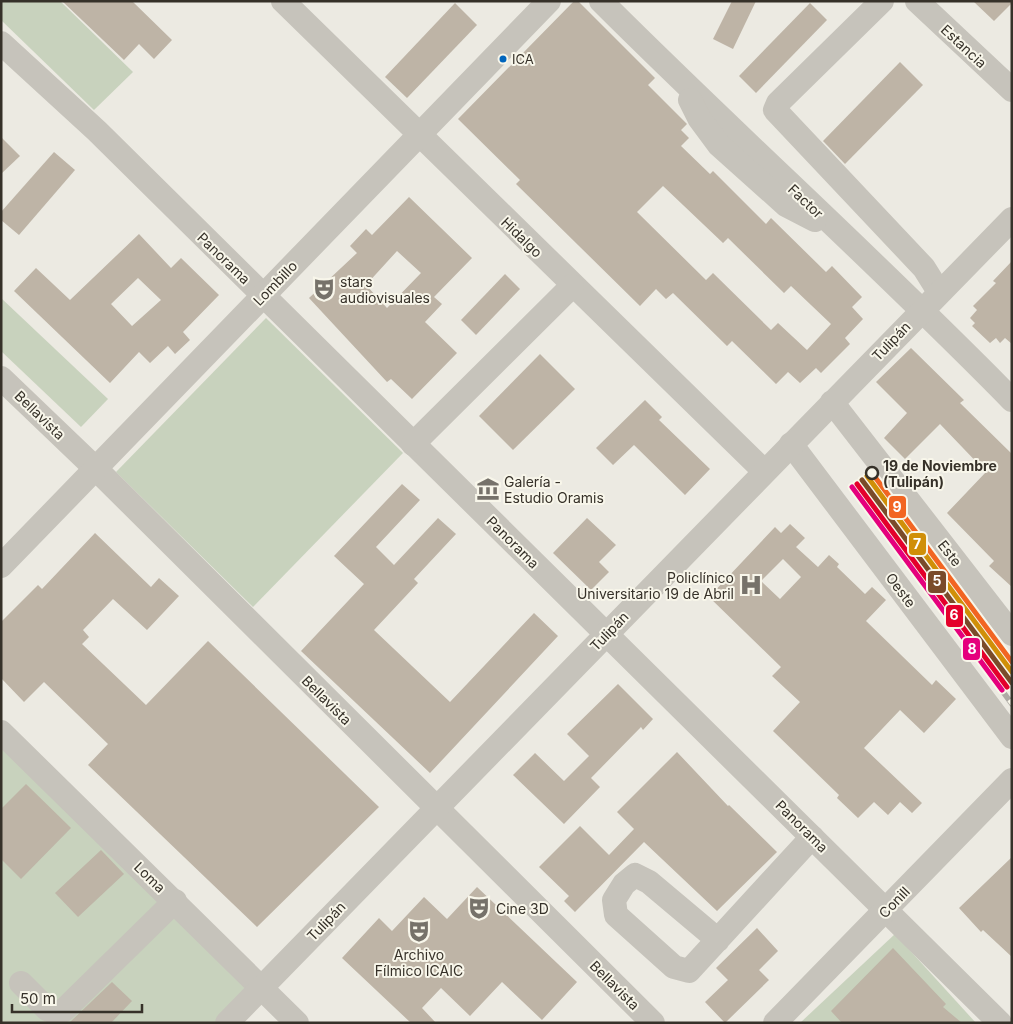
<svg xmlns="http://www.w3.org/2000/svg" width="1013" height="1024" font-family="Inter,sans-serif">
<rect width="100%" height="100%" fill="#eceae2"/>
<g fill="#c8d2bd">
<polygon points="1,1 60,1 133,72 94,110 1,20"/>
<polygon points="1,298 108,399 81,427 1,351"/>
<polygon points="266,318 403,453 253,607 116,472"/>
<polygon points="1,732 262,987 227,1023 1,1023"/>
<polygon points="895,934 976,1023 800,1023"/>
</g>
<g fill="#beb4a6" fill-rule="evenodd">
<polygon points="62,1 132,1 172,40 154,59 139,44 124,60"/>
<path d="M574,1H578L655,78L648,85L687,124L681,130L689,138L681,146L710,174L713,171L766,224L771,218L826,272L832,266L862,297L852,307L863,319L845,338L850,344L821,373L816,368L800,383L788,372L776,384L732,341L727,346L673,293L666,299L656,289L640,306L516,184L520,180L458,119ZM663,186L723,243L728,238L784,293L791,286L831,324L807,350L778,323L771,330L713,273L706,280L637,212Z"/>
<polygon points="732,1 756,1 733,49 713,39"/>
<polygon points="973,1 1012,1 1012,3 994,21"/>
<polygon points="455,3 477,25 407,98 385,77"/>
<polygon points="810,3 827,20 756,93 739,76"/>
<polygon points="900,62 923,85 845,164 823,141"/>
<polygon points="1,137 20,156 1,174"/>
<polygon points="54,152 75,170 19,235 1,220 1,212"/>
<path d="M409,197L472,258L434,297L442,304L425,322L457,353L412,399L391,379L387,382L309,298L357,253L350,246L366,229L372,235ZM397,251L421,273L387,308L366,285Z"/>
<path d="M139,234L171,268L181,258L219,295L183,332L190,340L175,354L168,346L150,363L139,352L110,383L14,291L36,268L70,300ZM138,278L161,300L132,326L111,304Z"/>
<polygon points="1012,261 1012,344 1005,338 1000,343 996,338 990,343 972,326 975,323 970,318 977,310 973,306 996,283 993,281"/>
<polygon points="505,274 520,289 476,335 461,320"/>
<polygon points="911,348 964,400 960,403 1012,454 1012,587 989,566 994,561 947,513 986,472 940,424 905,459 884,438 907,413 876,382"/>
<polygon points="540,354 575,389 513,450 479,416"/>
<polygon points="645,400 662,417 659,420 710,469 685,495 634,445 613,465 596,448"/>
<polygon points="402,484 420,500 376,547 394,565 438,518 456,534 414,579 418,583 374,630 450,702 534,613 558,636 430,773 301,651 364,584 334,556"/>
<polygon points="587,518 616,545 599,562 609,572 591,590 553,553"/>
<path d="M790,524L805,538L796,547L818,567L829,555L839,564L837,567L865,594L872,587L886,600L866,621L932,685L936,680L956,699L924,733L900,710L864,748L922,803L912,813L900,802L888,815L874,802L858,818L837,798L839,795L773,731L800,702L772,676L781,667L709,597L775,527L781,533ZM783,559L801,577L780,599L761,581Z"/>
<polygon points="95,533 151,587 159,578 179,596 147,630 113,599 83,630 89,637 82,644 146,705 208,641 379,807 257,927 88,765 108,744 44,682 24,702 1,678 1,622 38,585 42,589"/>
<polygon points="618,684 653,719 643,730 641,727 591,778 600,787 564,824 513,775 535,753 564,781 589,756 567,734"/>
<polygon points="677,752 728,806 729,805 777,852 717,911 644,842 575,912 564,901 569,896 539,867 580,826 609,855 634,829 617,812"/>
<polygon points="26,784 71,828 21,879 1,859 1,809"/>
<polygon points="101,850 124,874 78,917 55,893"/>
<polygon points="1012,857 1012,957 983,930 981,932 959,908"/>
<polygon points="477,887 577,982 542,1020 502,982 470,1016 441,988 422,1008 436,1023 411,1023 342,958 379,918 392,931 424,897 447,919"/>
<polygon points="757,928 778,951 759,970 769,980 725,1023 705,1002 728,980 716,968"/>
<polygon points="893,948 946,1004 943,1007 962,1023 842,1023 831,1011"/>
<polygon points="112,982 132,1001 111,1023 69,1023"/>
</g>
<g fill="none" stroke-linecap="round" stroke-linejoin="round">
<g stroke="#c6c3bb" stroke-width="24">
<polyline points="283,1 764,471"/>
<path d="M601,1C736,136 879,264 1012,400"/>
<polyline points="882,1 778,103 775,110 924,268 939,292"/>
<polyline points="917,1 1012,90"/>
<polyline points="1,43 97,131 1000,1023"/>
<polyline points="690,100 699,118 719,145 786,205 815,220"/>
<polyline points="1,378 95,468 653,1023"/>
<polyline points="832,402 1012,634"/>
<polyline points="413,444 572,286"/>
<polyline points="791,444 1012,737"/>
<polyline points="1,566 549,1"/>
<polyline points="1,732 297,1023"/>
<polyline points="718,940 649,882 635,875 624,884 614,900 616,915 674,967 689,971 812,837"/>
<polyline points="21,983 47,1009 56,1013 64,1010 175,901"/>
<polyline points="227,1023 1012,219"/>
<polyline points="775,1023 1012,780"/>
</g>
<defs>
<polyline id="rail" points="853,487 1012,704"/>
</defs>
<use href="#rail" stroke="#aeaba5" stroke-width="5.5"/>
<use href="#rail" stroke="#f8f6ea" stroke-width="4" stroke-dasharray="11" stroke-linecap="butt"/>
<defs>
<polyline id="rail-1" points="862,480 1012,683"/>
<polyline id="rail-2" points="857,484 1007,687"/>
<polyline id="rail-3" points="867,476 1012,672"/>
<polyline id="rail-4" points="852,487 1002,690"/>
<polyline id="rail-5" points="872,473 1012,662"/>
</defs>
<use href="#rail-1" stroke="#f8f6ea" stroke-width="9"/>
<use href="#rail-2" stroke="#f8f6ea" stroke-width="9"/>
<use href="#rail-3" stroke="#f8f6ea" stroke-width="9"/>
<use href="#rail-4" stroke="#f8f6ea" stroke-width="9"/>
<use href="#rail-5" stroke="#f8f6ea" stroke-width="9"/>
<use href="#rail-1" stroke="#7a4b2a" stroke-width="5"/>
<use href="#rail-2" stroke="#e4002b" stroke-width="5"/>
<use href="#rail-3" stroke="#d08f08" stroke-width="5"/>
<use href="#rail-4" stroke="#e5007d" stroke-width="5"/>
<use href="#rail-5" stroke="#f26522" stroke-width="5"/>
</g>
<defs>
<symbol id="theatre-bare" viewBox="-9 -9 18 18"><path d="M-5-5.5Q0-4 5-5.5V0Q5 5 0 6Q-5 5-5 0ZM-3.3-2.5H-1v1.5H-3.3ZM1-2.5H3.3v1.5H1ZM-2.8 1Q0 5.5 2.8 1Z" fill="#76726a" stroke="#f8f6ea" stroke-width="2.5" paint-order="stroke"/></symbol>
<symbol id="museum-bare" viewBox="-9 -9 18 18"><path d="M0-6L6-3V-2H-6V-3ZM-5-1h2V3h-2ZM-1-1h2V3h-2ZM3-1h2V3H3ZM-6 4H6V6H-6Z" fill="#76726a" stroke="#f8f6ea" stroke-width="2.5" paint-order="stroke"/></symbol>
<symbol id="hospital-bare" viewBox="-9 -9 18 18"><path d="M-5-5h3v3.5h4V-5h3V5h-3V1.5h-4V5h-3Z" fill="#76726a" stroke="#f8f6ea" stroke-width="2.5" paint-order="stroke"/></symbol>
</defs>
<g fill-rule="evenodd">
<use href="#theatre-bare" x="308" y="273" width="32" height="32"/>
<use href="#museum-bare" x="472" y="473" width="32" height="32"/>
<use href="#hospital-bare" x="735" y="569" width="32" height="32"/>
<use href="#theatre-bare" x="463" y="892" width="32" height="32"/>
<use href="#theatre-bare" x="403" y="915" width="32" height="32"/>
</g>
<circle fill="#0065bd" stroke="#f8f6ea" stroke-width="2" cx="503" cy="59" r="4.5"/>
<circle fill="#f8f6ea" stroke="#363129" stroke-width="2.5" cx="872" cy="473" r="6"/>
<g text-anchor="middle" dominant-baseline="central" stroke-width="4" stroke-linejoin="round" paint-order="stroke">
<g font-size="13" fill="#363129" stroke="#f8f6ea" text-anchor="start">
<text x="512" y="59">ICA</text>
</g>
<g font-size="14" fill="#363129" stroke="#f8f6ea">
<text transform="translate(964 46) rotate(43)">Estancia</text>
<text transform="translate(806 201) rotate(44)">Factor</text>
<text transform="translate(522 237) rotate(44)">Hidalgo</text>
<text transform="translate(224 258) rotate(44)">Panorama</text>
<text transform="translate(275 283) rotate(-46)">Lombillo</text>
<text transform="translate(891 341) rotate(-46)">Tulipán</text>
<text transform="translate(40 415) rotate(44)">Bellavista</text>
<text transform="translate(513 542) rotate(45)">Panorama</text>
<text transform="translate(950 553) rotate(52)">Este</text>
<text transform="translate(901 590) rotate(53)">Oeste</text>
<text transform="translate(609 631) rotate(-46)">Tulipán</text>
<text transform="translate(327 700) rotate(45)">Bellavista</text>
<text transform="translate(802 826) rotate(45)">Panorama</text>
<text transform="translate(150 877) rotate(44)">Loma</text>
<text transform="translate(894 902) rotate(-46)">Conill</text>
<text transform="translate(326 921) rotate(-46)">Tulipán</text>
<text transform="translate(615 985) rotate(45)">Bellavista</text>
</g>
<g font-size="14" fill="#363129" stroke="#f8f6ea" text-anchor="start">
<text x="340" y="281">stars<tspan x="340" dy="16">audiovisuales</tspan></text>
<text x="504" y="481">Galería -<tspan x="504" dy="16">Estudio Oramis</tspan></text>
<text x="734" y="577" text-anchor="end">Policlínico<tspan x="734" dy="16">Universitario 19 de Abril</tspan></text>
<text x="496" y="908">Cine 3D</text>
<text x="419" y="954" text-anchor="middle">Archivo<tspan x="419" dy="16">Fílmico ICAIC</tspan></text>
</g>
<g font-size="14" font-weight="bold" fill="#363129" stroke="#f8f6ea" text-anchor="start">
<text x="883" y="465">19 de Noviembre<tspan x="883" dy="16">(Tulipán)</tspan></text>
</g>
</g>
<g stroke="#f8f6ea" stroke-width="2">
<rect x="888" y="495" width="19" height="24" rx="5" fill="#f26522"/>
<rect x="908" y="532" width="19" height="24" rx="5" fill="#d08f08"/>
<rect x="927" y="570" width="20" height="24" rx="5" fill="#7a4b2a"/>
<rect x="945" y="604" width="19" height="24" rx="5" fill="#e4002b"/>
<rect x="962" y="637" width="19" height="24" rx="5" fill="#e5007d"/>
</g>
<g font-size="14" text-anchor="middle" font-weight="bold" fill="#fff">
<text x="897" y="512">9</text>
<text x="917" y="549">7</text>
<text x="937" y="586">5</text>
<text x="954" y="620">6</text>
<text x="972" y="654">8</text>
</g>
<rect width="1013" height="1024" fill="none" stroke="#363129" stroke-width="5"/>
<path d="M12 1004v8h130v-8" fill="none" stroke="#363129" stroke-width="2.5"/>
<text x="20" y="1004" font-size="15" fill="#363129" stroke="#f8f6ea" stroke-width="4" paint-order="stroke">50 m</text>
</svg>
